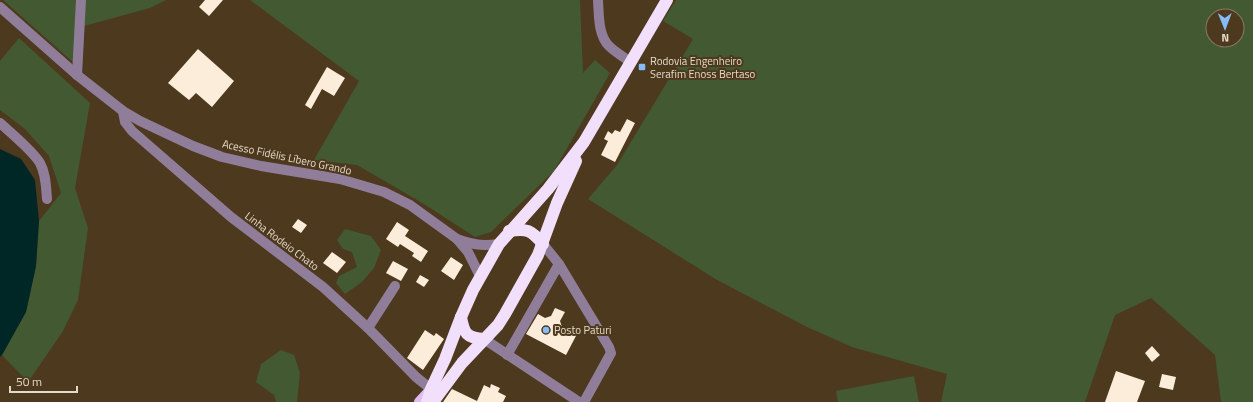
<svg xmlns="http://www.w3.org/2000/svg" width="1253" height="402" font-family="'Titillium Web',sans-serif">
<rect width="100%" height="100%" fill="#4d391d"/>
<g fill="#425932" fill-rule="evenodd">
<polygon points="3,0 166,0 150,8 84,26 82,70"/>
<polygon points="250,0 580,0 583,73 595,60 610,73 554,171 491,232 475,237 424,204 357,165 314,160 359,81"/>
<path d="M676,0H1253V402H1221L1215,355L1151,298L1115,315L1085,402H941L947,374L852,347L807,327L717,280L588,199L617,165L693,39L663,21ZM1213,16H1237V40H1213Z"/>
<polygon points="19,38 90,103 75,188 88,228 78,300 63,331 28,382 2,355 26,312 36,266 39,221 61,193 49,156 25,129 0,110 0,61"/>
<polygon points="345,229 371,236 381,250 374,268 362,282 345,294 336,283 339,276 357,267 352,252 343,249 337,240"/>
<polygon points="281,350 294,355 300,373 297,402 276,402 274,395 256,382 261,364"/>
<polygon points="914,376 919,402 838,402 836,391"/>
</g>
<polygon fill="#002626" points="0,149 21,159 35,180 39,221 36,266 26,312 2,355 0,357"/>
<g fill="#fcedda">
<polygon points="205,0 223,0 209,16 199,7"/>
<polygon points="198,49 234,81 212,107 196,93 189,100 168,83"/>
<polygon points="327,67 345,78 334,96 322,89 311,109 305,105"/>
<polygon points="627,119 635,123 615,162 601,155 608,141 604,139 608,131 612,134 615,130 620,132"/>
<polygon points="298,219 307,225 301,233 292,227"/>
<polygon points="397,222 409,230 405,236 428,251 421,262 412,256 414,253 400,244 398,247 386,239"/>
<polygon points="332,252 346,262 337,273 323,263"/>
<polygon points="451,257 463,265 454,280 441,271"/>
<polygon points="393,261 408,269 401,281 386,273"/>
<polygon points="420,275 429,280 424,287 416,282"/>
<polygon points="555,308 565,312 560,321 562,327 577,334 566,355 526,334 538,314 545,318 551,316"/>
<polygon points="425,330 434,336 436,333 444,339 423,370 407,358"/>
<polygon points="1152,346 1160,355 1152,362 1145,353"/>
<polygon points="1116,371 1145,381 1137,402 1105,402"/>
<polygon points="1162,374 1176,377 1173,390 1159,387"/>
<polygon points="491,384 500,388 498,392 506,396 503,402 443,402 452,389 477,401 484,385 490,388"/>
</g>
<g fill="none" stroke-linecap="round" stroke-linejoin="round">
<g stroke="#8f7d99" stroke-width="10">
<path d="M598,0C599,15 598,35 609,46C615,52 624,57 630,62"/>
<polyline points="0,7 77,75 123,111 140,121 193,146 222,157 261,166 340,179 384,192 410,205 457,239 468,252 480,276"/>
<polyline points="77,75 81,0"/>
<polyline points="123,111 125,122 132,131 231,217 323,287 368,328 416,377 431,389"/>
<path d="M0,123C11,133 33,151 40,163C46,174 46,187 47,199"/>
<path d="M457,239C474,245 481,246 499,244"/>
<polyline points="543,244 559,264 609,347 611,353 584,402"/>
<polyline points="368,328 395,286"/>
<polyline points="484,339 579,402"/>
<polyline points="507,355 559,264"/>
</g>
<polyline stroke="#e0baf5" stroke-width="10" points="419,402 431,389"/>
<g stroke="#f1dffb" stroke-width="12">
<path d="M509,231C527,228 531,230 543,244"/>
<path d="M461,317C464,333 466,338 484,339"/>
<polyline points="427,402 431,389 445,359 461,317 473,290 499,244 548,189 584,142 667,0"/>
<polyline points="433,402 462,363 498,325 505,314 538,255 557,203 576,161"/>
</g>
</g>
<g fill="#86bbfb" stroke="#4d391d" stroke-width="1.5">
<rect x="638" y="63" width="8" height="8" rx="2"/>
<circle cx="546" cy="330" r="4"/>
</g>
<g text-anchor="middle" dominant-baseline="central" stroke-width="4" stroke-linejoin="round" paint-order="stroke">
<g font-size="11" fill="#e5d9c9" stroke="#4d391d" text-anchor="start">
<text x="650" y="61">Rodovia Engenheiro<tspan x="650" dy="13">Serafim Enoss Bertaso</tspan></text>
<text x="554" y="330">Posto Paturi</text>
</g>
<g font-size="11" fill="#e5d9c9" stroke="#4d391d">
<text transform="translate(287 157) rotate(12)">Acesso Fidélis Líbero Grando</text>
<text transform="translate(282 241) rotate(37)">Linha Rodeio Chato</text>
</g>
</g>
<g transform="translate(1225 28) rotate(179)"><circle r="19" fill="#4d391d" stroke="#8a7962"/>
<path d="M0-3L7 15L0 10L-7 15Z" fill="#86bbfb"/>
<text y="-6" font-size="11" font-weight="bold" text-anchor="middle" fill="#e5d9c9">N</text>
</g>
<path d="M10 386v6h67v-6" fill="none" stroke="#e5d9c9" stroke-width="2"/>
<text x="16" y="386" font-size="12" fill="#e5d9c9" stroke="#4d391d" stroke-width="3" paint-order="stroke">50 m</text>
</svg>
